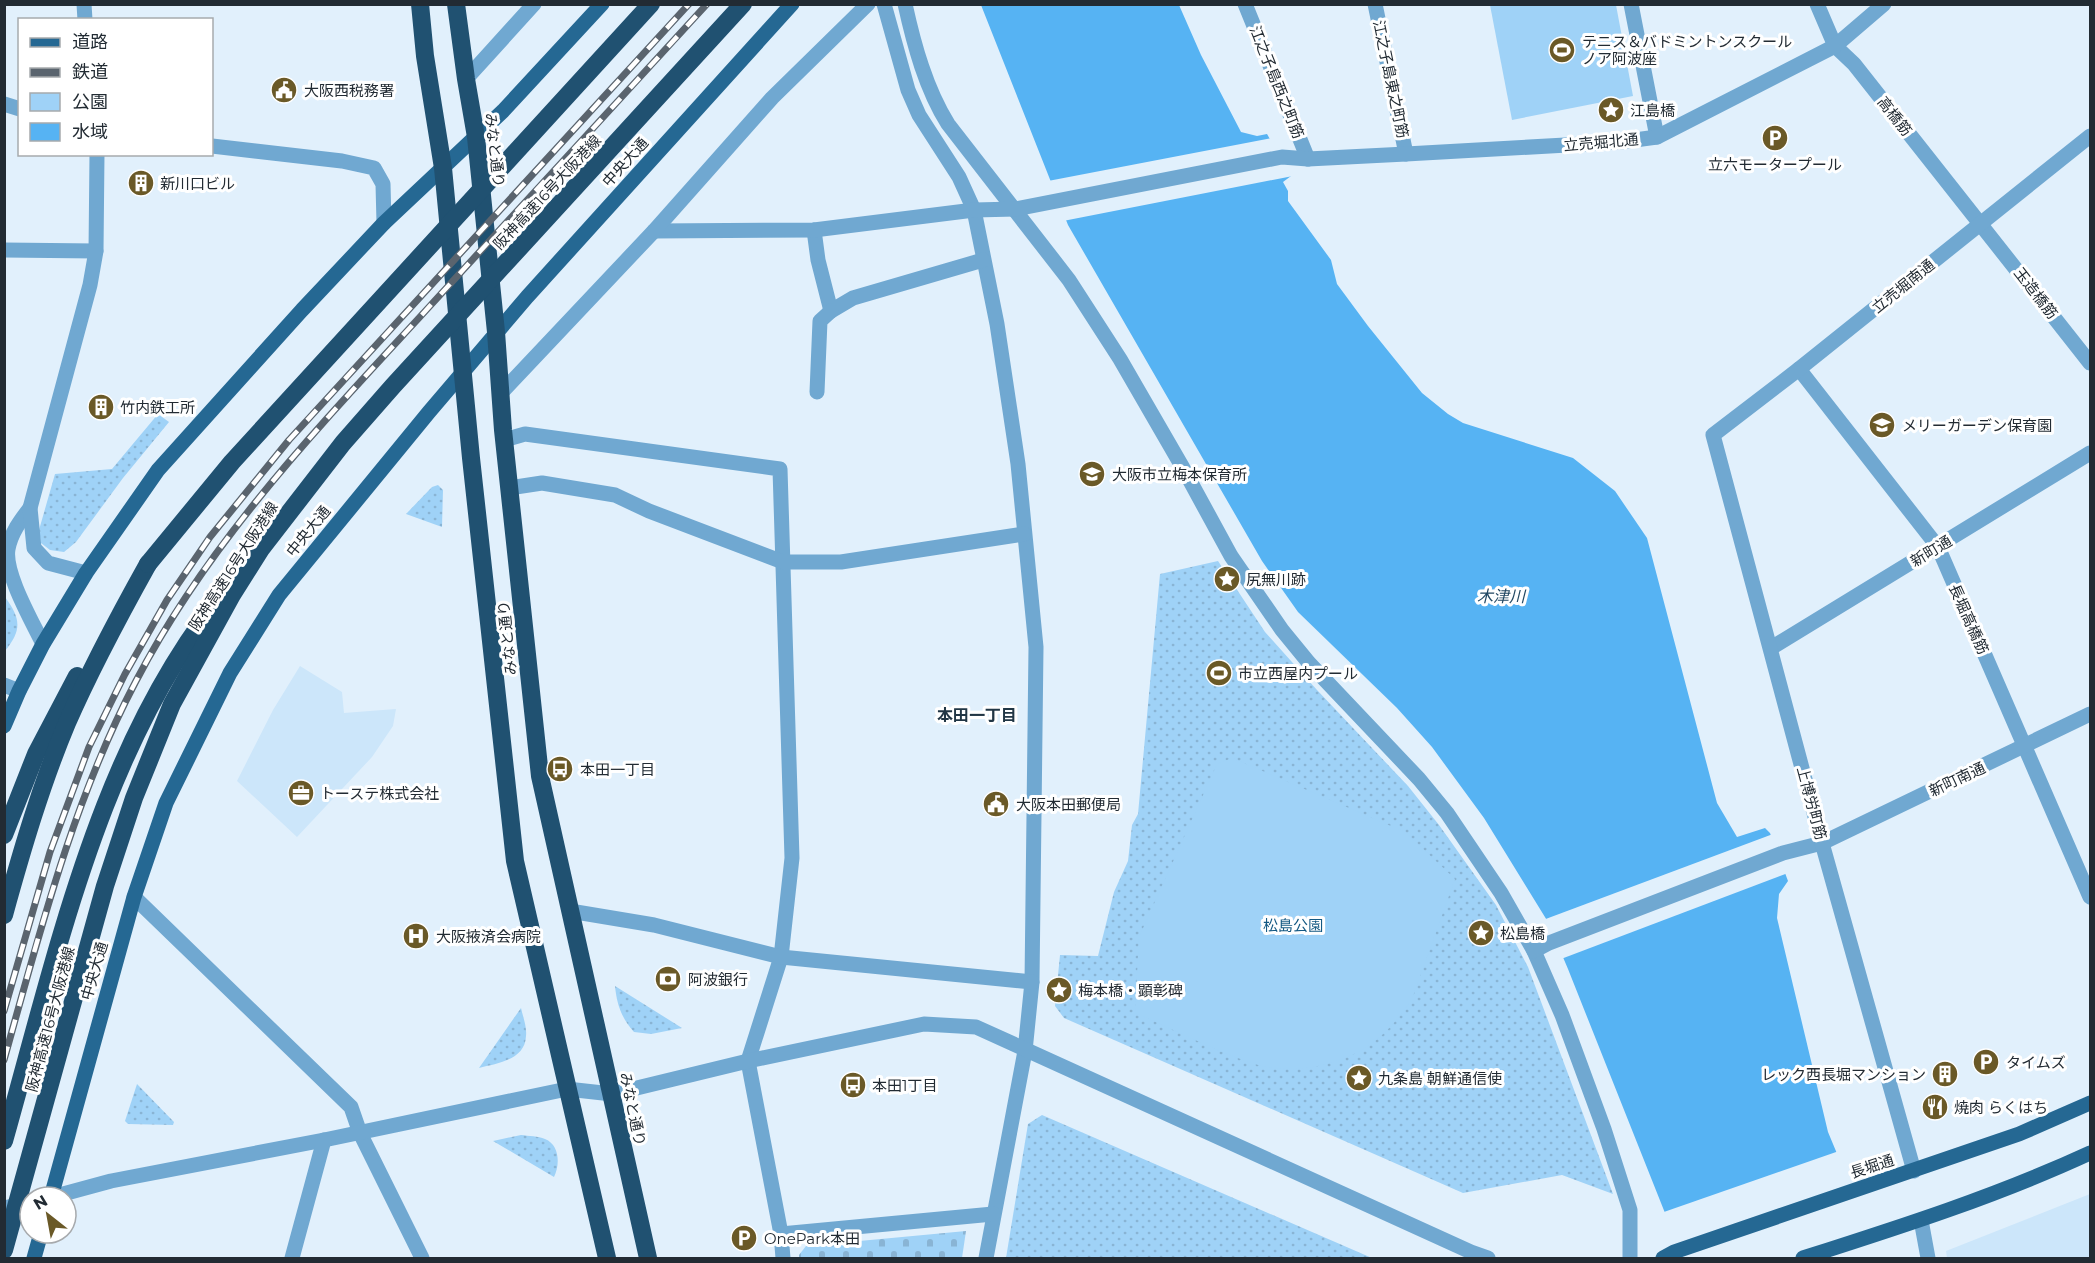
<svg xmlns="http://www.w3.org/2000/svg" width="2095" height="1263" font-family="Montserrat,'Noto Sans JP',sans-serif">
<defs>
<pattern id="green-dots" width="8" height="8" patternUnits="userSpaceOnUse" patternTransform="scale(1.5)"><rect width="8" height="8" fill="#9fd2f7"/><path d="M2 2h.1M6 6h.1" fill="none" stroke="#89b4d4" stroke-width="1.8" stroke-linecap="round"/></pattern>
<pattern id="cemetery-stones" width="16" height="16" patternUnits="userSpaceOnUse" patternTransform="scale(1.5)"><rect width="16" height="16" fill="#9fd2f7"/><path d="M2 7V4a2 2 0 0 1 4 0v3zM10 15v-3a2 2 0 0 1 4 0v3z" fill="#89b4d4"/></pattern>
</defs>
<rect width="100%" height="100%" fill="#e1f0fc"/>
<g fill="#cce6fa">
<polygon points="300,666 342,692 344,713 396,709 393,726 372,757 297,837 237,781 273,710"/>
<polygon points="2090,1194 2090,1258 1947,1258 1946,1251"/>
</g>
<g fill="url(#green-dots)">
<polygon points="158,414 169,422 123,478 76,542 64,552 50,550 41,543 39,530 55,474 112,469"/>
<polygon points="438,485 443,490 442,527 406,514 432,487"/>
<polygon points="1218,561 1265,632 1317,690 1408,786 1439,825 1496,905 1528,967 1613,1194 1562,1175 1463,1193 1064,1018 1055,1006 1060,955 1098,956 1114,892 1128,861 1132,825 1138,814 1160,574"/>
<path d="M5,597C21,619 22,630 5,651Z"/>
<path d="M615,986L682,1028L651,1034L634,1032C621,1017 617,1005 615,986Z"/>
<path d="M521,1008C523,1017 527,1027 526,1036C525,1060 498,1063 479,1068Z"/>
<polygon points="137,1084 174,1122 173,1125 128,1124 125,1121"/>
<polygon points="1042,1115 1372,1258 1006,1258 1028,1124"/>
<path d="M521,1135C529,1136 538,1136 545,1139C560,1145 560,1165 554,1177L493,1141Z"/>
</g>
<polygon fill="url(#cemetery-stones)" points="966,1231 962,1258 799,1258 799,1255 806,1246"/>
<g fill="#9fd2f7">
<polygon points="1490,5 1616,5 1633,96 1512,120"/>
<path d="M1232,758L1405,832L1455,879L1412,999C1386,1038 1360,1058 1313,1067C1295,1070 1276,1070 1258,1065C1216,1052 1176,1030 1135,1013L1139,937L1217,764Z"/>
</g>
<polygon fill="#56b3f3" points="981,5 1179,5 1201,55 1241,132 1257,136 1267,134 1291,176 1283,182 1288,191 1288,201 1331,260 1337,284 1368,326 1422,393 1448,414 1463,423 1573,458 1615,491 1647,538 1717,803 1737,837 1765,828 1770,833 1788,881 1779,894 1777,918 1828,1132 1838,1156 1665,1213 1568,969 1548,922 1484,818 1432,747 1397,708 1298,612 1262,561 1068,225"/>
<g fill="#e1f0fc">
<polygon points="1272,138 1293,176 1063,221 1048,181"/>
<polygon points="1773,834 1788,873 1561,959 1543,920"/>
<polygon points="1839,1151 1874,1258 1676,1258 1661,1213"/>
</g>
<g fill="none" stroke-linecap="round" stroke-linejoin="round">
<g stroke="#70a8d1" stroke-width="15">
<polyline points="84,4 85,20"/>
<polyline points="884,4 908,90 919,115 959,177 974,210 997,324 1018,464 1036,647 1032,982 1025,1051 986,1258"/>
<path d="M905,4C914,45 926,89 948,124L1069,280L1120,359L1183,468L1231,556L1282,630L1309,663L1419,779L1447,813L1501,893L1534,951L1562,1015L1604,1129L1630,1210V1258"/>
<polyline points="1245,4 1308,159"/>
<polyline points="1375,4 1406,154"/>
<polyline points="1631,4 1657,137"/>
<polyline points="1817,4 1835,46 1854,64 2090,363"/>
<polyline points="466,79 534,4"/>
<polyline points="4,104 20,109"/>
<polyline points="212,146 342,161 374,168 383,184 384,223"/>
<polyline points="814,230 818,260 831,311 853,298 983,260"/>
<polyline points="654,231 814,230 974,210 1016,209 1282,157 1308,159 1406,154 1620,142 1657,137 1835,46 1884,4"/>
<polyline points="4,250 96,251"/>
<polyline points="1799,369 1938,547 2090,897"/>
<polyline points="817,392 820,321 831,311"/>
<polyline points="501,393 654,231 772,98 868,4"/>
<polyline points="504,440 525,434 780,469 792,858 781,957 748,1061 781,1234 783,1258"/>
<polyline points="509,488 542,483 615,495 649,511 783,562 841,562 1024,534"/>
<path d="M30,508C20,521 11,533 8,549C4,573 32,621 43,644"/>
<polyline points="86,573 48,563 34,548 30,508 90,285 96,251 97,154"/>
<polyline points="1771,648 2090,453"/>
<polyline points="4,685 19,691"/>
<polyline points="134,897 351,1107 360,1133 422,1258"/>
<polyline points="570,911 654,925 781,957 1032,982"/>
<polyline points="1534,951 1549,943 1783,853 1822,843 2090,714"/>
<polyline points="1914,1171 1822,843 1713,435 1799,369 2090,136"/>
<polyline points="52,1197 111,1181 324,1140 567,1089 612,1094 748,1061 924,1024 976,1027 1471,1252 1488,1258"/>
<polyline points="4,1208 30,1202"/>
<polyline points="1921,1220 1928,1258"/>
<polyline points="781,1234 993,1214"/>
<polyline points="292,1258 324,1140"/>
</g>
<g stroke="#256893" stroke-width="15">
<polyline points="4,726 19,691 43,644 86,573 158,470 302,310 384,223 503,111 602,4"/>
<polyline points="51,1197 134,897 166,803 230,673 279,595 429,412 527,297 792,4"/>
<polyline points="34,1258 41,1233"/>
<polyline points="1663,1258 1674,1252 2019,1134 2090,1103"/>
<path d="M1803,1258C1900,1227 1997,1196 2090,1153"/>
</g>
<g stroke="#205171" stroke-width="18">
<polyline points="420,4 425,56 443,168 471,458 515,861 607,1258"/>
<polyline points="456,4 466,79 476,137 496,332 503,430 540,776 648,1258"/>
<polyline points="4,835 36,754 77,676"/>
<path d="M4,915C22,850 41,785 67,723C91,668 119,616 148,564"/>
<path d="M4,1141C58,951 102,734 234,581"/>
</g>
<defs>
<g id="rail">
<polyline points="4,1011 50,852 89,747 125,674 167,600 210,537 289,440 689,4"/>
<path d="M4,1060C40,931 73,801 136,681C208,543 313,433 418,319C514,214 611,109 707,4"/>
</g>
</defs>
<use href="#rail" stroke="#5a646e" stroke-width="7"/>
<use href="#rail" stroke="#fff" stroke-width="4.5" stroke-dasharray="14" stroke-linecap="butt"/>
<g stroke="#205171" stroke-width="18">
<polyline points="148,564 232,462 651,4"/>
<polyline points="4,1250 105,886 134,798 172,704 232,595 261,549 343,443 393,386 743,4"/>
</g>
</g>
<defs>
<symbol id="stadium-disc" viewBox="-11 -11 22 22"><circle r="9.5" fill="#6a5927" stroke="#fff"/><path d="M0-5a6.5 5 0 1 0 0 10a6.5 5 0 1 0 0-10ZM-3.5-1.8h7v3.6h-7Z" fill="#fff"/></symbol>
<symbol id="civic-disc" viewBox="-11 -11 22 22"><circle r="9.5" fill="#6a5927" stroke="#fff"/><path d="M-.6-6.5H3V-4.5H.6V-3L4-1V1h2V6H-6V1h2V-1L-.6-3ZM-1.2 2.5V6h2.4V2.5Z" fill="#fff"/></symbol>
<symbol id="sight-disc" viewBox="-11 -11 22 22"><circle r="9.5" fill="#6a5927" stroke="#fff"/><path d="M0-6L1.8-2.2L6-1.7L2.9 1.2L3.7 5.4L0 3.3L-3.7 5.4L-2.9 1.2L-6-1.7L-1.8-2.2Z" fill="#fff"/></symbol>
<symbol id="parking-disc" viewBox="-11 -11 22 22"><circle r="9.5" fill="#6a5927" stroke="#fff"/><path d="M-3.5-5.5H1a3.5 3.5 0 0 1 0 7H-1V5.5H-3.5ZM-1-3.4V-.6H.8a1.4 1.4 0 0 0 0-2.8Z" fill="#fff"/></symbol>
<symbol id="building-disc" viewBox="-11 -11 22 22"><circle r="9.5" fill="#6a5927" stroke="#fff"/><path d="M-4-6H4V6H1V3H-1V6H-4ZM-2.5-4.3h1.7v1.8h-1.7ZM.8-4.3h1.7v1.8H.8ZM-2.5-1h1.7V.8h-1.7ZM.8-1h1.7V.8H.8Z" fill="#fff"/></symbol>
<symbol id="school-disc" viewBox="-11 -11 22 22"><circle r="9.5" fill="#6a5927" stroke="#fff"/><path d="M0-5L7-2L0 1L-7-2ZM-4 1L0 2.5L4 1V4Q0 6-4 4Z" fill="#fff"/></symbol>
<symbol id="bus-disc" viewBox="-11 -11 22 22"><circle r="9.5" fill="#6a5927" stroke="#fff"/><path d="M-5-6H5V4H4V6H2V4H-2V6H-4V4H-5ZM-3.5-4V0h7V-4ZM-3.5 1.2v1.5H-2V1.2ZM2 1.2v1.5H3.5V1.2Z" fill="#fff"/></symbol>
<symbol id="office-disc" viewBox="-11 -11 22 22"><circle r="9.5" fill="#6a5927" stroke="#fff"/><path d="M-6-3h4V-5.5h4V-3h4V5H-6ZM-1-4.5V-3h2v-1.5ZM-6 0V1H6V0Z" fill="#fff"/></symbol>
<symbol id="hospital-disc" viewBox="-11 -11 22 22"><circle r="9.5" fill="#6a5927" stroke="#fff"/><path d="M-5-5h3v3.5h4V-5h3V5h-3V1.5h-4V5h-3Z" fill="#fff"/></symbol>
<symbol id="bank-disc" viewBox="-11 -11 22 22"><circle r="9.5" fill="#6a5927" stroke="#fff"/><path d="M-6-4H6V4H-6ZM0-2.3a2.3 2.3 0 1 0 0 4.6a2.3 2.3 0 1 0 0-4.6Z" fill="#fff"/></symbol>
<symbol id="restaurant-disc" viewBox="-11 -11 22 22"><circle r="9.5" fill="#6a5927" stroke="#fff"/><path d="M-5-6h1v4h1v-4h1v4h1v-4h1v5L-1.5 .5V6h-2V.5L-5-1ZM5-6V6H3V1.5H1.5Q1.5-4 5-6Z" fill="#fff"/></symbol>
</defs>
<g fill-rule="evenodd">
<use href="#stadium-disc" x="1547" y="35" width="30" height="30"/>
<use href="#civic-disc" x="269" y="75" width="30" height="30"/>
<use href="#sight-disc" x="1596" y="95" width="30" height="30"/>
<use href="#parking-disc" x="1760" y="123" width="30" height="30"/>
<use href="#building-disc" x="126" y="168" width="30" height="30"/>
<use href="#building-disc" x="86" y="392" width="30" height="30"/>
<use href="#school-disc" x="1867" y="410" width="30" height="30"/>
<use href="#school-disc" x="1077" y="459" width="30" height="30"/>
<use href="#sight-disc" x="1212" y="564" width="30" height="30"/>
<use href="#stadium-disc" x="1204" y="658" width="30" height="30"/>
<use href="#bus-disc" x="545" y="754" width="30" height="30"/>
<use href="#office-disc" x="286" y="778" width="30" height="30"/>
<use href="#civic-disc" x="981" y="789" width="30" height="30"/>
<use href="#sight-disc" x="1466" y="918" width="30" height="30"/>
<use href="#hospital-disc" x="401" y="921" width="30" height="30"/>
<use href="#bank-disc" x="653" y="964" width="30" height="30"/>
<use href="#sight-disc" x="1044" y="975" width="30" height="30"/>
<use href="#parking-disc" x="1971" y="1047" width="30" height="30"/>
<use href="#building-disc" x="1930" y="1059" width="30" height="30"/>
<use href="#sight-disc" x="1344" y="1063" width="30" height="30"/>
<use href="#bus-disc" x="838" y="1070" width="30" height="30"/>
<use href="#restaurant-disc" x="1920" y="1092" width="30" height="30"/>
<use href="#parking-disc" x="729" y="1223" width="30" height="30"/>
</g>
<g text-anchor="middle" dominant-baseline="central" stroke-width="6" stroke-linejoin="round" paint-order="stroke">
<g font-size="15" fill="#222b33" stroke="#fff" text-anchor="start">
<text x="1582" y="41">テニス＆バドミントンスクール<tspan x="1582" dy="17">ノア阿波座</tspan></text>
<text x="304" y="90">大阪西税務署</text>
<text x="1630" y="110">江島橋</text>
<text x="1775" y="164" text-anchor="middle">立六モータープール</text>
<text x="160" y="183">新川口ビル</text>
<text x="120" y="407">竹内鉄工所</text>
<text x="1902" y="425">メリーガーデン保育園</text>
<text x="1112" y="474">大阪市立梅本保育所</text>
<text x="1246" y="579">尻無川跡</text>
<text x="1238" y="673">市立西屋内プール</text>
<text x="580" y="769">本田一丁目</text>
<text x="320" y="793">トーステ株式会社</text>
<text x="1016" y="804">大阪本田郵便局</text>
<text x="1500" y="933">松島橋</text>
<text x="436" y="936">大阪掖済会病院</text>
<text x="688" y="979">阿波銀行</text>
<text x="1078" y="990">梅本橋・顕彰碑</text>
<text x="2006" y="1062">タイムズ</text>
<text x="1926" y="1074" text-anchor="end">レック西長堀マンション</text>
<text x="1378" y="1078">九条島 朝鮮通信使</text>
<text x="872" y="1085">本田1丁目</text>
<text x="1954" y="1107">焼肉 らくはち</text>
<text x="764" y="1238">OnePark本田</text>
</g>
<g font-size="15" fill="#222b33" stroke="#fff">
<text transform="translate(1391 79) rotate(78)">江之子島東之町筋</text>
<text transform="translate(1277 82) rotate(68)">江之子島西之町筋</text>
<text transform="translate(1895 116) rotate(52)">高橋筋</text>
<text transform="translate(1601 142) rotate(-5)">立売堀北通</text>
<text transform="translate(495 150) rotate(83)">みなと通り</text>
<text transform="translate(625 162) rotate(-48)">中央大通</text>
<text transform="translate(547 192) rotate(-47)">阪神高速16号大阪港線</text>
<text transform="translate(1903 286) rotate(-39)">立売堀南通</text>
<text transform="translate(2036 293) rotate(52)">玉造橋筋</text>
<text transform="translate(308 531) rotate(-51)">中央大通</text>
<text transform="translate(1931 551) rotate(-31)">新町通</text>
<text transform="translate(233 566) rotate(-57)">阪神高速16号大阪港線</text>
<text transform="translate(1969 619) rotate(66)">長堀高橋筋</text>
<text transform="translate(507 638) rotate(-96)">みなと通り</text>
<text transform="translate(1957 779) rotate(-25)">新町南通</text>
<text transform="translate(1812 803) rotate(75)">上博労町筋</text>
<text transform="translate(94 971) rotate(-74)">中央大通</text>
<text transform="translate(50 1019) rotate(-75)">阪神高速16号大阪港線</text>
<text transform="translate(633 1109) rotate(78)">みなと通り</text>
<text transform="translate(1872 1166) rotate(-18)">長堀通</text>
</g>
<g font-size="15" fill="#145983" stroke="#fff">
<text x="1293" y="925">松島公園</text>
</g>
<g font-size="16" font-style="italic" fill="#224863" stroke="#fff">
<text x="1501" y="596">木津川</text>
</g>
<g font-size="16" font-weight="bold" fill="#213645" stroke="#fff">
<text x="977" y="715">本田一丁目</text>
</g>
</g>
<rect width="2095" height="1263" fill="none" stroke="#222b33" stroke-width="12"/>
<rect x="18" y="18" width="195" height="138" fill="#ffffff" stroke="#a7aaad" stroke-width="1.5"/>
<rect x="30" y="38" width="30" height="9" fill="#256893" stroke="#a7aaad" stroke-width="1.5"/>
<text x="72" y="48" font-size="18" fill="#222b33">道路</text>
<rect x="30" y="68" width="30" height="9" fill="#5a646e" stroke="#a7aaad" stroke-width="1.5"/>
<text x="72" y="78" font-size="18" fill="#222b33">鉄道</text>
<rect x="30" y="93" width="30" height="18" fill="#9fd2f7" stroke="#a7aaad" stroke-width="1.5"/>
<text x="72" y="108" font-size="18" fill="#222b33">公園</text>
<rect x="30" y="123" width="30" height="18" fill="#56b3f3" stroke="#a7aaad" stroke-width="1.5"/>
<text x="72" y="138" font-size="18" fill="#222b33">水域</text>
<g transform="translate(48 1215) rotate(329)"><circle r="28" fill="#ffffff" stroke="#a7aaad" stroke-width="1.5"/>
<path d="M0-4.5L10 22L0 15L-10 22Z" fill="#6a5927"/>
<text y="-9" font-size="16" font-weight="bold" text-anchor="middle" fill="#222b33">N</text>
</g>
</svg>
